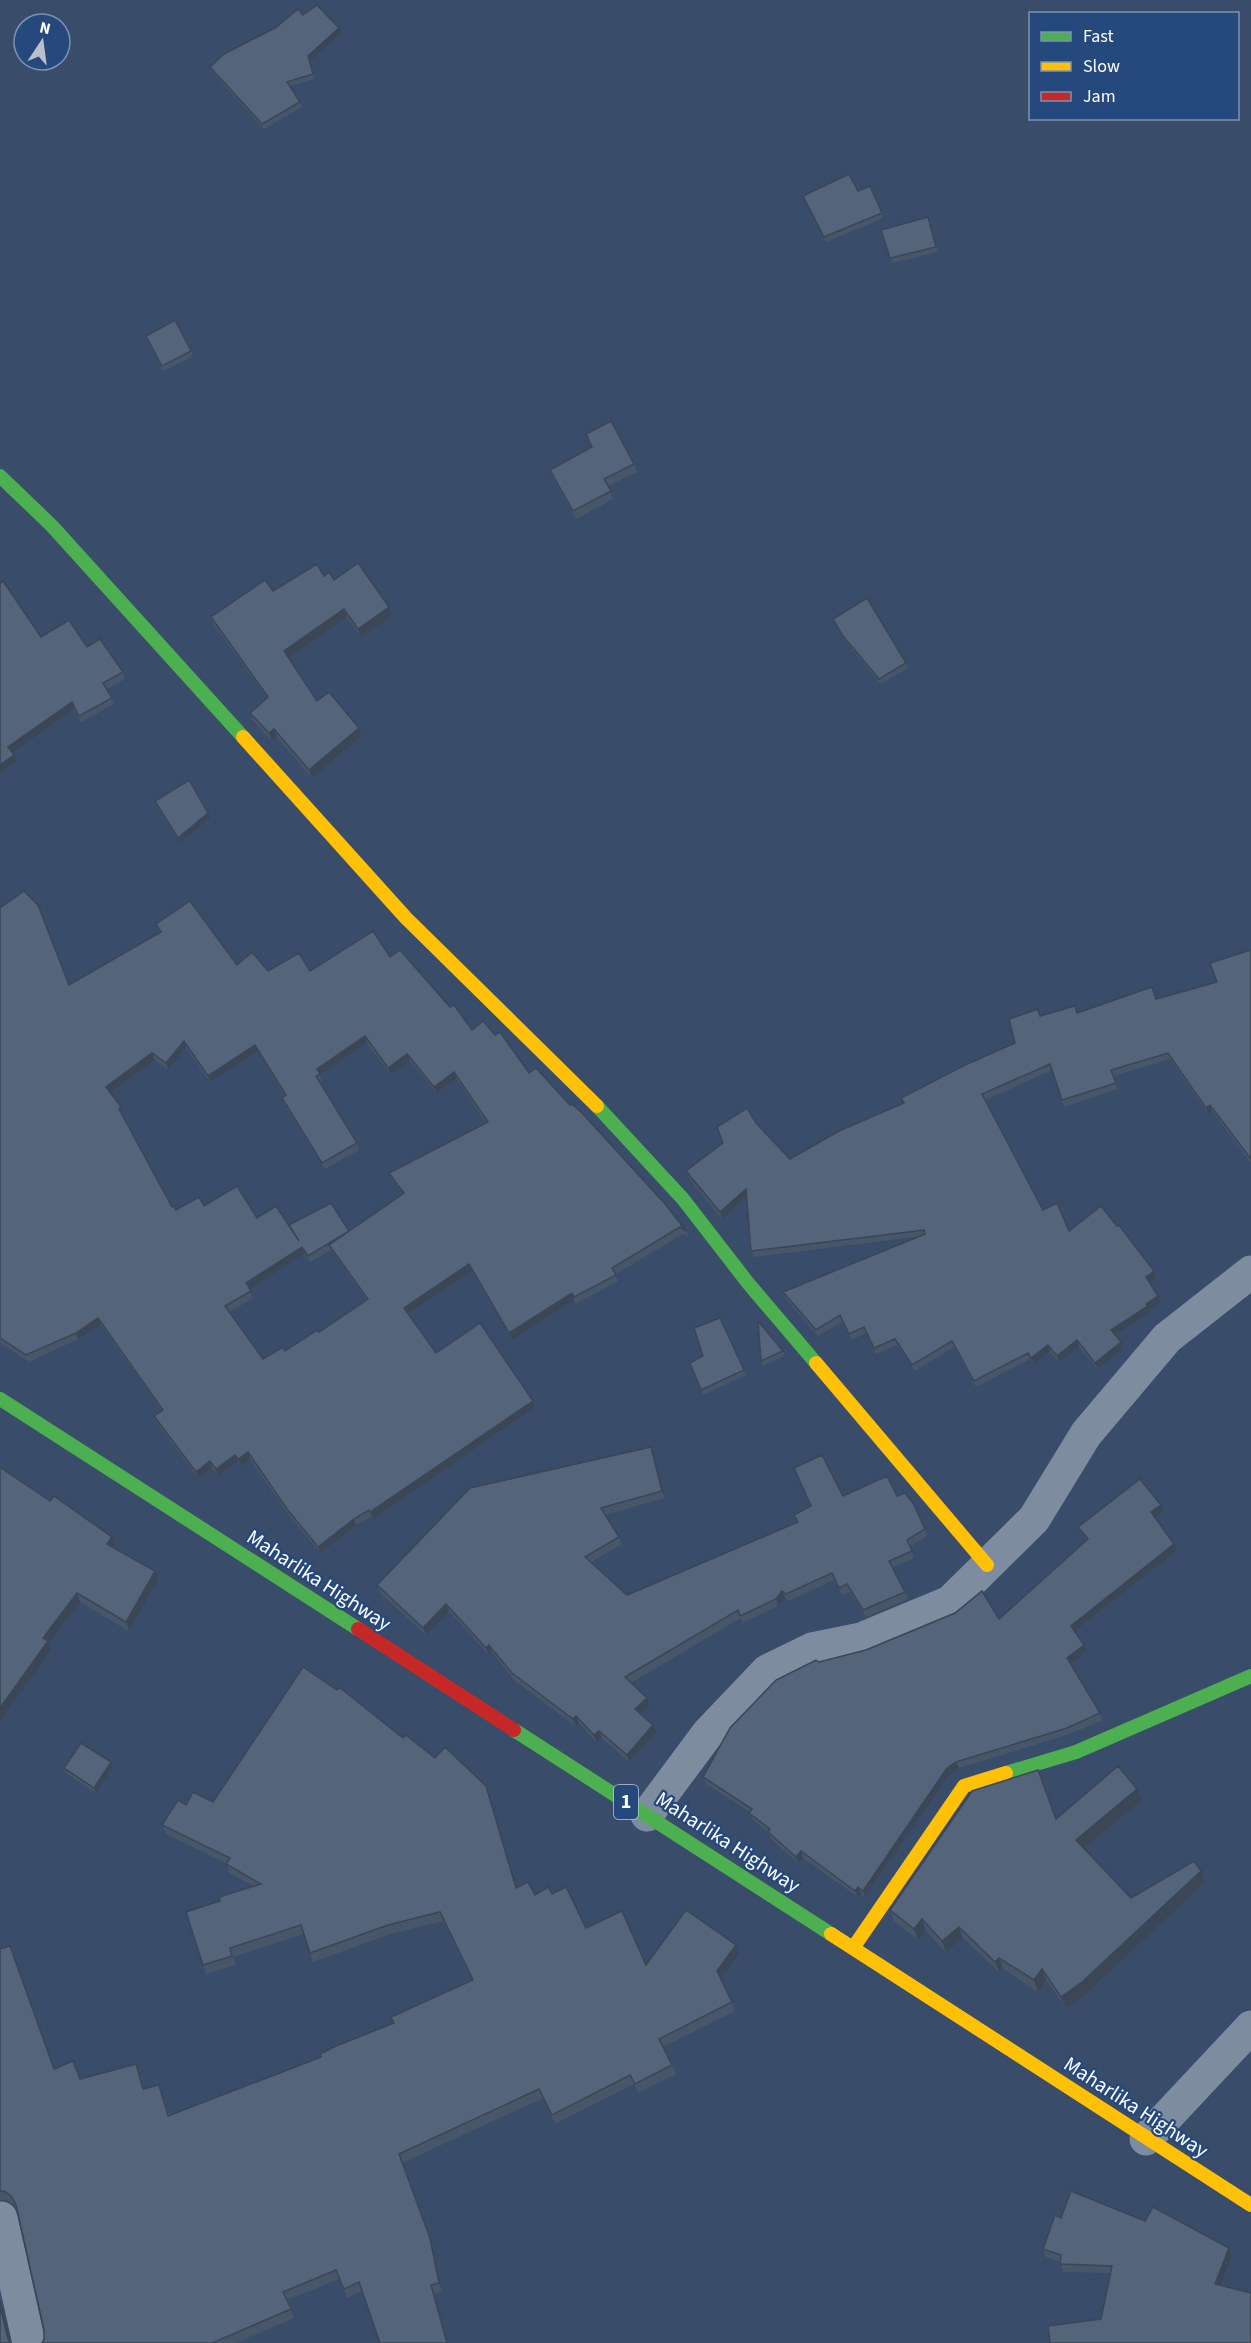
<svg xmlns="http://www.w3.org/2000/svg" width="1251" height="2343" font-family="'Source Sans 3',sans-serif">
<rect width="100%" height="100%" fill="#394c69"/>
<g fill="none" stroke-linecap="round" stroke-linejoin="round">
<g stroke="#7e8ca0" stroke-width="33">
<polyline points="647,1815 708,1733 767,1671 812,1649 861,1639 950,1602 1034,1519 1086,1434 1167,1338 1251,1272"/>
<polyline points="1146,2139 1251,2027"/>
<polyline points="1,2218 29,2343"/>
</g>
<g stroke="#4caf50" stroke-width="14">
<polyline points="0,476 52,526 243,737"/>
<polyline points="597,1106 683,1199 748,1283 816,1363"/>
<polyline points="0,1399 358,1629"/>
<polyline points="514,1730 831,1934"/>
<polyline points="1006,1773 1076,1752 1251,1676"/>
</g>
<g stroke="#ffc107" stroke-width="14">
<polyline points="243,737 406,918 597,1106"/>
<polyline points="816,1363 987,1565"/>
<polyline points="831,1934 1251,2205"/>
<polyline points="853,1948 964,1786 1006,1773"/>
</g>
<polyline stroke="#c62828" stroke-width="14" points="358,1629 514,1730"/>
</g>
<g fill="#48566a" fill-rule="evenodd">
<polygon points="303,15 339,28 341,33 310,61 315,79 290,86 300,102 302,107 264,129 212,72 210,67"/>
<polygon points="870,186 883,218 826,242 803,196 858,191"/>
<polygon points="928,217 938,252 892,263 881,230"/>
<polygon points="146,336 191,351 193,356 163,371"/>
<polygon points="586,434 634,464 637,472 608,486 613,499 576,519 553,478 550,470 591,447"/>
<polygon points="324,576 334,580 392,616 361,637 347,617 288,658 317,701 359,728 362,736 312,778 277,737 272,741 253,721 250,713 267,698 214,625 211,617 273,591"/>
<polygon points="833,619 906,663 908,668 881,684 845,641"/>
<polygon points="41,637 87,647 123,672 125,679 107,689 112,698 114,704 81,722 74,709 12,752 16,762 0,773"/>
<polygon points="155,801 210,818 180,843 157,806"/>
<path d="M0,908L69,985L159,933L156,924L237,965L268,971H310L390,957L450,1007L472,1030L529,1073L686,1231L689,1237L683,1234L616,1274L618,1281L576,1304L574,1300L512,1340L472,1271L408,1314L436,1353L535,1407L373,1519L371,1517L356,1525L320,1553L289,1515L250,1459L241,1466L238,1461L218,1476L212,1468L198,1478L157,1423L154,1416L162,1411L101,1325L78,1339L29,1362L0,1343ZM367,1043L390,1074L410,1061L437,1093L456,1078L486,1123L389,1173L392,1179L403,1194L349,1231L290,1227L257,1218L204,1206L176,1210L172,1207L122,1115L123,1114L110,1092L155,1060L168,1070L186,1048L210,1082L258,1051L285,1096L282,1098L284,1104L325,1169L359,1150L357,1143L320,1082L322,1081L320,1075ZM331,1250L367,1300L319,1332L285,1351L263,1359L229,1312L253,1298L249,1289L305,1253L310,1262Z"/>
<polygon points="1251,950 1251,1163 1212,1111 1208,1114 1170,1059 1114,1076 1118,1089 1064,1107 1052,1070 986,1100 1043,1210 1069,1231 1156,1278 1149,1283 1158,1296 1161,1302 1149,1310 1150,1312 1116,1335 1121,1342 1124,1348 1098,1369 1079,1347 1059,1362 1050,1351 1034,1364 1030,1359 976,1387 954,1347 915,1371 897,1345 876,1354 866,1333 851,1340 842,1322 818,1336 785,1298 783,1292 916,1237 754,1257 751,1251 747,1196 722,1219 688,1177 686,1171 756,1123 790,1159 903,1103 901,1098 1015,1043 1040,1016 1077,1013 1156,999 1217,982"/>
<polygon points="783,1351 785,1356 763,1366 761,1361"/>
<polygon points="690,1363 744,1370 746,1375 703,1395"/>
<polygon points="651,1447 665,1498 605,1515 619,1537 622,1544 591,1562 627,1595 797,1523 794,1515 811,1506 794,1468 843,1496 897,1496 925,1529 927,1536 910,1547 914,1558 892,1568 905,1592 908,1599 866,1617 850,1592 842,1595 834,1580 789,1601 785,1598 778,1606 743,1623 741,1618 631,1683 647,1698 650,1705 641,1713 656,1732 629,1762 602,1738 597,1743 579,1723 575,1726 514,1680 492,1652 489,1655 449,1611 426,1635 380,1593 377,1585"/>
<polygon points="0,1465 1,1468 115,1546 114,1547 158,1580 129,1631 80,1602 49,1643 51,1650 0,1722"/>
<polygon points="1163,1511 1155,1518 1176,1551 1075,1632 1087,1651 1070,1664 1100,1713 1103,1720 1070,1734 959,1768 949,1775 865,1897 861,1894 858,1897 803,1858 798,1863 770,1838 768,1832 752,1819 749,1813 750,1812 706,1784 703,1777 819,1662 999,1619 1087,1540 1081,1533 1078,1527"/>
<polygon points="403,1738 435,1758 489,1795 517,1888 535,1895 552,1894 586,1928 646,1965 736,1945 739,1954 721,1979 735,2011 663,2047 672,2065 676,2074 638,2093 634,2084 555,2124 543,2098 402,2163 433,2247 442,2291 434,2294 380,2343 362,2291 347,2298 339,2279 287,2300 294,2318 236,2343 42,2343 44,2339 44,2330 17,2210 14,2205 7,2200 0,2200 0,1949 54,2069 80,2079 136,2064 143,2089 159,2085 169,2115 321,2057 394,2023 472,1980 443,1921 391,1934 313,1962 304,1934 233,1957 236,1965 206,1974 203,1965 220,1901 253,1886 229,1873 226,1863 166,1834 162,1825 186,1805 213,1802"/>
<polygon points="113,1767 96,1793 66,1773 64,1768"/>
<polygon points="1142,1800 1084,1849 1131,1898 1201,1871 1205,1882 1086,1994 1066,2008 1046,1980 1038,1992 1003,1969 1000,1973 963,1938 946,1952 926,1931 918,1940 894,1921 890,1910 1056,1819"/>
<polygon points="1061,2218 1145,2221 1229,2248 1232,2256 1220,2285 1101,2319 1111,2273 1063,2272 1061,2262 1046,2257 1043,2249"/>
</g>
<g fill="#3b4656">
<polygon points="339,28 341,33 310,61 315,79 308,56"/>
<polygon points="389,607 392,616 361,637 358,629"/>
<polygon points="344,609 347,617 287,659 284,651"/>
<polygon points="72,702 74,709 10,754 8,747"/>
<polygon points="359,728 362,736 312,778 309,770"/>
<polygon points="274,729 277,737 272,741 269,733"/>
<polygon points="14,755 16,762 0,773 0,765"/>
<polygon points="208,813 210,818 180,843 178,838"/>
<polygon points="365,1036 367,1043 320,1075 317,1069"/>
<polygon points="184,1041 186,1048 168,1070 166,1063"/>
<polygon points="255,1045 258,1051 210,1082 208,1076"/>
<polygon points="152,1053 155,1060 108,1094 106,1087"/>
<polygon points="407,1054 410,1061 390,1074 388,1068"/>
<polygon points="454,1072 456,1078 437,1093 434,1087"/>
<polygon points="1210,1105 1212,1111 1208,1114 1206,1108"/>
<polygon points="746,1189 748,1195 722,1219 720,1212"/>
<polygon points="302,1247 305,1253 248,1290 246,1283"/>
<polygon points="469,1264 472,1271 406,1315 404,1308"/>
<polygon points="1154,1271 1156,1278 1148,1284 1146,1277"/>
<polygon points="572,1293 574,1300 512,1340 509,1333"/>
<polygon points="1158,1296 1161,1302 1149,1310 1150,1312 1114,1336 1111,1330"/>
<polygon points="98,1318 101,1325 78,1339 76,1333"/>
<polygon points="1077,1340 1079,1347 1059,1362 1057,1356"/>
<polygon points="1121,1342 1124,1348 1098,1369 1095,1363"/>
<polygon points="1048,1345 1050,1351 1034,1364 1031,1358"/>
<polygon points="533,1401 535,1407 373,1519 370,1512"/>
<polygon points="651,1447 654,1454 665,1498 662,1491"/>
<polygon points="248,1452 250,1459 241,1466 238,1459"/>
<polygon points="235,1455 238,1461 218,1476 216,1469"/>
<polygon points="210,1461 212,1468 198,1478 196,1472"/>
<polygon points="1161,1505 1163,1511 1153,1519 1151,1512"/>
<polygon points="354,1519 356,1525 320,1553 318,1547"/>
<polygon points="112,1537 115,1546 111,1553 107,1544"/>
<polygon points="1174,1544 1176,1551 1073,1633 1071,1626"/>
<polygon points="155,1571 158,1580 129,1631 126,1622"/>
<polygon points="782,1591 785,1598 778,1606 776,1599"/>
<polygon points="77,1593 80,1602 49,1643 51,1650 0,1722 0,1708 43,1638"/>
<polygon points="446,1604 449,1611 426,1635 423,1628"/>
<polygon points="489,1645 492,1652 489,1655 486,1648"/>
<polygon points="1084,1645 1087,1651 1069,1665 1067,1658"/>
<polygon points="647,1698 650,1705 638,1716 635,1709"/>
<polygon points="576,1716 579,1723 575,1726 573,1719"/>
<polygon points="653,1725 656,1732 629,1762 627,1755"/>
<polygon points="599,1731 602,1738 597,1743 594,1735"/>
<polygon points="111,1762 113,1767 96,1793 94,1788"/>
<polygon points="956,1762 959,1768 949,1775 865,1897 863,1891 947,1768"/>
<polygon points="486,1786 489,1795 520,1897 516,1888"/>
<polygon points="1137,1789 1142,1800 1080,1852 1076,1840"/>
<polygon points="801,1851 803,1858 798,1863 796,1857"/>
<polygon points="1201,1871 1205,1882 1086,1994 1066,2008 1061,1997"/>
<polygon points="858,1887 861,1894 858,1897 855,1891"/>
<polygon points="922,1919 926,1931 918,1940 914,1929"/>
<polygon points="959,1927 963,1938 946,1952 942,1941"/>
<polygon points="736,1945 739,1954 720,1980 717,1971"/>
<polygon points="999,1958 1003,1969 1000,1973 995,1962"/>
<polygon points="1042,1969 1046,1980 1038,1992 1034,1980"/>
<polygon points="430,2238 433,2247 442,2291 439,2283"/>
<polygon points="1229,2248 1232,2256 1218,2291 1215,2284"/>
<polygon points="431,2285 434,2294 448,2343 447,2343"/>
<polygon points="0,2299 10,2343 8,2339 0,2305"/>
</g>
<g fill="#54647b" stroke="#3b4656" stroke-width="1.5" fill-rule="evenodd">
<polygon points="317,5 339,28 308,56 313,74 287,82 300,102 262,124 210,67 224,54 275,28 298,9 303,15"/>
<polygon points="849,174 858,191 870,186 882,213 824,237 803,196"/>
<polygon points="928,217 936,247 890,258 881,230"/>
<polygon points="175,320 191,351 162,366 146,336"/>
<polygon points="611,421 634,464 604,479 611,491 573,511 550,470 592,447 586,434"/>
<polygon points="358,563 389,607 358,629 344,609 284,651 317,701 329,692 359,728 309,770 274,729 269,733 250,713 268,697 211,617 265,580 273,591 317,564 324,576 329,572 334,580"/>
<polygon points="3,581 41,637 69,620 87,647 100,639 123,672 103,683 112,698 79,716 72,702 8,747 14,755 0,765 0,584"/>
<polygon points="867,598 906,663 879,679 843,636 833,619"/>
<polygon points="189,780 208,813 178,838 155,801"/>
<path d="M24,891L38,905L69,985L161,932L156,924L190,901L237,965L252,952L268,971L299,953L310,971L373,931L390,957L400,950L450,1007L454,1005L472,1030L483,1021L495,1035L500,1032L529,1073L536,1068L570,1105L572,1104L582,1113L666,1205L686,1231L680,1227L612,1268L616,1275L574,1297L572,1293L509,1333L469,1264L404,1308L436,1353L480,1323L533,1401L370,1512L369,1510L354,1519L318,1547L287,1509L248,1452L238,1459L235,1455L216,1469L210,1461L196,1472L154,1416L163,1410L98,1318L76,1333L26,1355L0,1338V908ZM365,1036L388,1068L407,1054L434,1087L454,1072L488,1122L389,1173L404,1193L329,1245L368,1299L319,1332L317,1330L285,1351L283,1347L263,1359L225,1306L251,1291L246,1283L302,1247L308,1256L349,1231L331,1203L289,1225L299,1241L276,1206L257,1218L237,1186L204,1206L199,1197L176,1210L174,1206L172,1207L119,1109L121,1107L106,1087L152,1053L166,1063L184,1041L208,1076L255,1045L286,1095L282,1098L322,1163L357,1143L316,1076L320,1074L317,1069Z"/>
<polygon points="1251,950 1251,1159 1210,1105 1206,1108 1168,1053 1111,1070 1116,1083 1062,1100 1050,1064 982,1094 1043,1210 1057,1203 1069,1231 1101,1206 1117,1226 1119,1225 1154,1271 1146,1277 1158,1296 1146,1304 1148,1306 1111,1330 1121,1342 1095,1363 1077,1340 1057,1356 1048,1345 1031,1358 1028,1353 974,1381 952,1341 912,1365 895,1339 874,1348 864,1327 849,1334 840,1315 816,1330 783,1292 925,1234 924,1230 751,1251 746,1189 720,1212 686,1171 723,1143 717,1127 747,1108 756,1123 790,1159 839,1131 904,1103 901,1098 965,1065 1015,1043 1009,1019 1038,1009 1040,1016 1075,1006 1077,1013 1152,987 1156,999 1217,982 1210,963"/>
<polygon points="720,1318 744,1370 701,1390 690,1363 703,1356 694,1328"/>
<polygon points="758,1321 783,1351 761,1361"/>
<polygon points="651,1447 662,1491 601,1508 619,1537 585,1557 627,1595 798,1522 794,1515 811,1506 794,1468 822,1455 843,1496 887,1476 897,1496 905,1493 913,1503 925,1529 907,1540 912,1551 889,1561 905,1592 863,1610 847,1584 839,1588 832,1573 786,1594 782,1591 776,1599 740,1616 738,1610 625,1677 647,1698 635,1709 653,1725 627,1755 599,1731 594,1735 576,1716 573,1719 512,1673 489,1645 486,1648 446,1604 423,1628 377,1585 470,1488"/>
<polygon points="0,1467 50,1501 54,1496 112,1537 107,1544 155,1571 126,1622 77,1593 43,1638 48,1641 0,1708"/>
<polygon points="1140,1479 1161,1505 1151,1512 1174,1544 1071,1626 1084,1645 1067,1658 1100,1713 1067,1728 956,1762 947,1768 863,1891 858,1887 855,1891 801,1851 796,1857 768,1832 770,1829 749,1813 752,1809 703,1777 730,1728 776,1680 816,1660 819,1662 866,1650 955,1613 982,1591 999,1619 1088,1539 1078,1527"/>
<polygon points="303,1667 337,1690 339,1687 403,1738 406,1735 435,1758 445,1747 486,1786 516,1888 528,1882 535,1895 548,1887 552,1894 566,1887 586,1928 622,1911 646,1965 686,1910 736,1945 717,1971 732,2002 659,2039 672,2065 635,2084 630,2075 552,2115 539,2089 399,2154 430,2238 439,2283 431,2285 447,2343 379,2343 380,2343 359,2282 344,2289 336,2270 283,2292 291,2309 212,2343 42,2343 44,2339 44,2330 16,2205 11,2196 4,2191 0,2191 0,1949 10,1946 54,2069 73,2061 80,2079 136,2064 143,2089 159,2085 168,2116 321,2057 320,2054 336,2046 394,2023 391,2017 473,1980 440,1912 388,1925 310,1953 301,1925 230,1948 232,1956 203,1965 186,1912 220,1901 219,1897 261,1884 226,1864 230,1858 162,1825 178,1800 186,1805 193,1792 213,1802"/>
<polygon points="81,1743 111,1762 94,1788 64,1768"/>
<polygon points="1118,1766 1137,1789 1076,1840 1131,1898 1194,1861 1201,1871 1082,1982 1061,1997 1042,1969 1034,1980 999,1958 995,1962 959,1927 942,1941 922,1919 914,1929 890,1910 972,1791 1038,1770 1056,1819"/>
<polygon points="1071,2191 1145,2221 1153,2207 1229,2248 1215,2284 1251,2293 1251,2343 1050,2343 1048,2326 1101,2319 1112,2266 1060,2264 1061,2255 1043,2249 1055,2215 1061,2218"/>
<polygon points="0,2305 8,2339 10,2343 0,2343"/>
</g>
<g text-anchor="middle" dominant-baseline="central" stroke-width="4.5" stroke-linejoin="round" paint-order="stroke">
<rect fill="#25497d" stroke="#bec8d8" stroke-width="1.5" x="614" y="1785" width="24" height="34" rx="4.5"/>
<g font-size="20" font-weight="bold" fill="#fff">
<text x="626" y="1802">1</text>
</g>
<g font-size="21" fill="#fff" stroke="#25497d">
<text transform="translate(319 1580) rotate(33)">Maharlika Highway</text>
<text transform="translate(728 1842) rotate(33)">Maharlika Highway</text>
<text transform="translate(1136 2107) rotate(33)">Maharlika Highway</text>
</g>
</g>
<rect x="1029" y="12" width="210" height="108" fill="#25497d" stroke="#7c92b1" stroke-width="1.5"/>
<rect x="1041" y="32" width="30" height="9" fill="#4caf50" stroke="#7c92b1" stroke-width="1.5"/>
<text x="1083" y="42" font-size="18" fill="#ffffff">Fast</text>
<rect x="1041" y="62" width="30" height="9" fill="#ffc107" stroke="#7c92b1" stroke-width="1.5"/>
<text x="1083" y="72" font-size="18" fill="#ffffff">Slow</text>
<rect x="1041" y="92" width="30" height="9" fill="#c62828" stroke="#7c92b1" stroke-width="1.5"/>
<text x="1083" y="102" font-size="18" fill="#ffffff">Jam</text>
<g transform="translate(42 42) rotate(13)"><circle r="28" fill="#25497d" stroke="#7c92b1" stroke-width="1.5"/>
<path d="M0-4.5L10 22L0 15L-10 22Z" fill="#bac0ca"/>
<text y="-9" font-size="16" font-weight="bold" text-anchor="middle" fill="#ffffff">N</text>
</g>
</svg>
